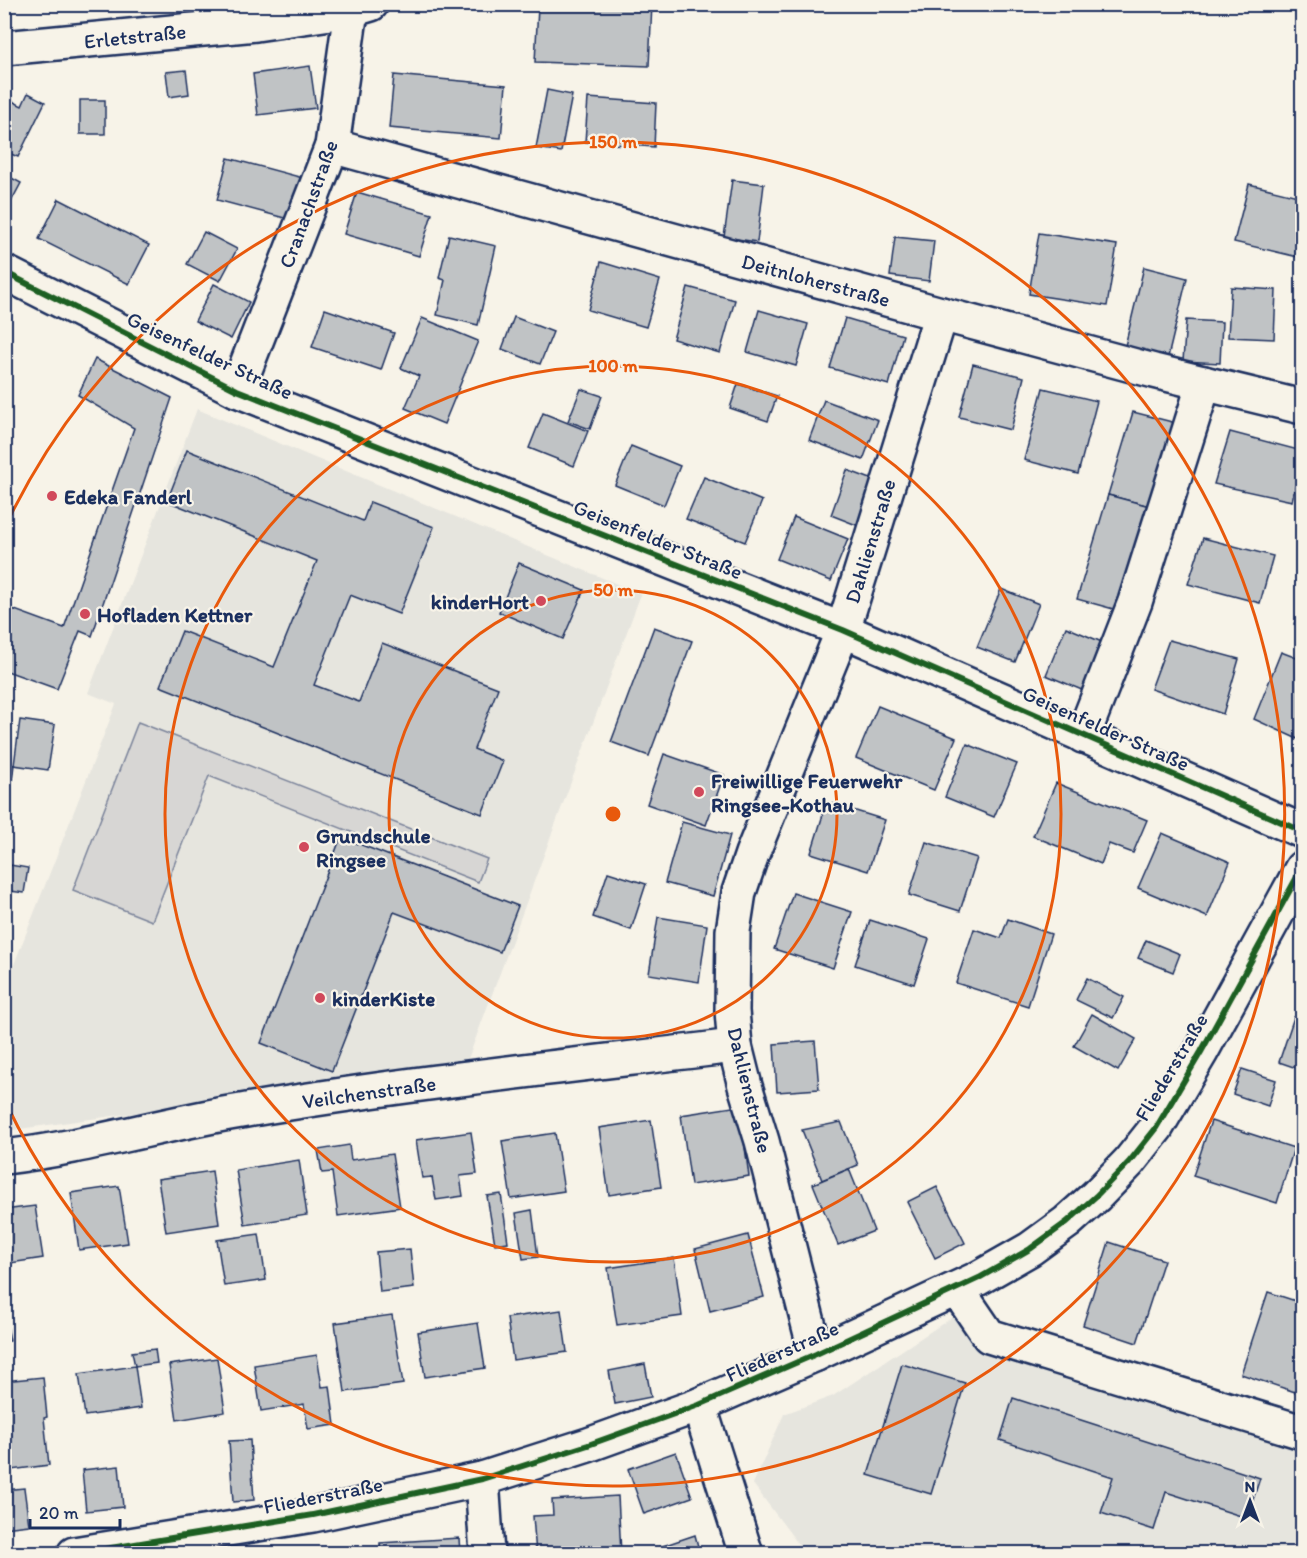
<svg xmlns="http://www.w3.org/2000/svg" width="1307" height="1558" font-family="Itim,sans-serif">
<rect width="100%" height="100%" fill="#f7f3e8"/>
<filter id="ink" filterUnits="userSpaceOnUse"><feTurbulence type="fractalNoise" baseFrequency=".0167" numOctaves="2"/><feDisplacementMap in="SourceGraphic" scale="12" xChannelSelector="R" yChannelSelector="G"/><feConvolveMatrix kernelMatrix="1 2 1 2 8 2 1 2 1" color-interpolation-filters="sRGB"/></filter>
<g filter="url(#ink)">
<g fill="#e6e5de">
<polygon points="197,409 641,594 465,1067 5,1131 4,990 116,704 88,693"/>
<polygon points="954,1316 1302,1426 1302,1553 805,1553 753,1484 784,1414 833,1396"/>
</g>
<polygon fill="#d7d6d4" stroke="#798299" stroke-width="1.5" points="138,722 487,859 478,882 209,776 152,921 73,890"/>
<g fill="#c0c3c5" stroke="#1b2f5e" stroke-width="1.5">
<polygon points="590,4 652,4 649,66 535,62 538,7 590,9"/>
<polygon points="310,66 316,108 258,115 253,74"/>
<polygon points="186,70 189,94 169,97 166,72"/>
<polygon points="394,75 506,85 501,138 389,128"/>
<polygon points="547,90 572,95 561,152 536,148"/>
<polygon points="28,93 45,102 18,157 4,151 4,106 8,99 22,106"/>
<polygon points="588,98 656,103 654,147 585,142"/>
<rect x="80" y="100" width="25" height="34"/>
<polygon points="228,158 303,178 292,220 217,200"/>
<polygon points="4,174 21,183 4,215"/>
<polygon points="732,180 764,184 757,242 724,237"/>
<polygon points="1249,184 1302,197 1302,258 1234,242"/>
<polygon points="357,192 432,214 419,256 344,234"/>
<polygon points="59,199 149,245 129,284 39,239"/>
<polygon points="204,232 237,249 220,281 187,264"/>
<polygon points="1039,233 1117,245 1107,306 1029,294"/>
<polygon points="449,235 496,246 478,325 437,315 445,280 439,278"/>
<polygon points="895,237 934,241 929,281 890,276"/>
<polygon points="601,262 660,280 646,327 588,310"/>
<polygon points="1144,267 1187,278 1168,357 1125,346"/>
<polygon points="214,284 249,302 231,339 195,321"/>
<polygon points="688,287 735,300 720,353 673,339"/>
<polygon points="1231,287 1276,290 1274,339 1228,337"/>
<polygon points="325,309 394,333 381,370 312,347"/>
<polygon points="759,310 808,324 796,366 747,352"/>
<polygon points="514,317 553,332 540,364 502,349"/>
<polygon points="422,318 478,341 444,424 405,408 419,376 401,368"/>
<polygon points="845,318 903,335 889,385 830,368"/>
<polygon points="1186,320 1222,322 1220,363 1183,361"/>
<polygon points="95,359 172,398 92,636 80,631 57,689 4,670 4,606 64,628 134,428 78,395"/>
<polygon points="973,364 1024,377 1011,430 959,417"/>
<polygon points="738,384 777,396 768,421 730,408"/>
<polygon points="1043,388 1097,401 1078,474 1024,460"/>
<polygon points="581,389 602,396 590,429 568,421"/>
<polygon points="824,400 878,420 863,460 809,440"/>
<polygon points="1133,412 1188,426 1161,509 1108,495"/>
<polygon points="543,413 588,431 574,466 529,448"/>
<polygon points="1230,432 1302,451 1302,458 1292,501 1214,484"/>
<polygon points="631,446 680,466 664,505 615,485"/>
<polygon points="187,450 363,521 370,502 434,527 399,614 350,595 314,685 359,702 382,643 498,688 474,749 503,761 482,814 160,686 182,631 274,667 317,561 167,501"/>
<polygon points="847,470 876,481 859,526 831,515"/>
<polygon points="704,477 762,501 745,542 686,519"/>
<polygon points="1108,495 1161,509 1128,613 1077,599"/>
<polygon points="794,517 848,539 831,581 777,559"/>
<polygon points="1203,538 1273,556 1260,603 1188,584"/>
<polygon points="519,563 584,590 563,639 499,612"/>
<polygon points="1001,589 1039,604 1015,662 977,647"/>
<polygon points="1302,601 1302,627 1294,624"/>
<polygon points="654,627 692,641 649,756 611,742"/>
<polygon points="1066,627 1109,645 1089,693 1046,675"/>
<polygon points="1169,640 1239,659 1223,714 1151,689"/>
<polygon points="1281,652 1302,660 1302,741 1254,719"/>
<polygon points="878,706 956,738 934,790 856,758"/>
<polygon points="20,720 55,725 48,770 14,765"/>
<polygon points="967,744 1017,764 994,817 945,797"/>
<polygon points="664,754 724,775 706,825 647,804"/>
<polygon points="4,764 14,765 7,819 4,819"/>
<polygon points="1056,783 1147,820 1133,853 1109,844 1101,864 1033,836"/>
<polygon points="827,802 885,820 868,871 811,853"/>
<polygon points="682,822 730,835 713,896 665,883"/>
<polygon points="1162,833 1230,862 1207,917 1138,888"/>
<polygon points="341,837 518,906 500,952 394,912 332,1071 261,1043"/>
<polygon points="926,842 977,858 960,911 909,895"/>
<polygon points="4,864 28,868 24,893 4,890"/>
<polygon points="608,872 646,884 631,930 593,917"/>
<polygon points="793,893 852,912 833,968 774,949"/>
<polygon points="658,917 707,925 699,982 649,974"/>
<polygon points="1008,919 1051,934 1028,1006 956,983 974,929 1001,938"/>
<polygon points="870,920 929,939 914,984 855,965"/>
<polygon points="1146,940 1180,954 1173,972 1138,958"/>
<polygon points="1087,978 1124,997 1113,1018 1076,1000"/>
<polygon points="1092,1014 1136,1039 1118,1071 1074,1046"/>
<polygon points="1294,1017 1302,1020 1302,1070 1279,1062"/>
<polygon points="815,1041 819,1089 777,1092 774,1044"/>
<polygon points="1242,1069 1276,1080 1268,1106 1233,1094"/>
<polygon points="739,1106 749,1176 691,1185 681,1115"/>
<polygon points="651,1120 661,1187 609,1195 599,1128"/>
<polygon points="1211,1121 1294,1148 1277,1203 1193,1176"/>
<polygon points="841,1122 858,1165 822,1180 802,1130"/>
<polygon points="471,1132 477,1174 460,1176 463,1196 436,1200 432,1177 422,1178 416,1140"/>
<polygon points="555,1133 564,1191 511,1199 502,1141"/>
<polygon points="349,1145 351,1160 392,1154 400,1207 338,1216 332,1172 322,1173 318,1150"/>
<polygon points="299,1160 307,1215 245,1225 236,1170"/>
<polygon points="849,1169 874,1231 838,1245 813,1184"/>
<polygon points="212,1171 219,1224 166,1232 158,1179"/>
<polygon points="119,1186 128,1243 79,1250 71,1193"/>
<polygon points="937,1187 965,1243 935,1258 907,1202"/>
<polygon points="501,1194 508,1242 495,1244 487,1196"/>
<polygon points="35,1206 43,1258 4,1264 4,1210"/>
<polygon points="532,1210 538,1257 523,1259 516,1213"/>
<polygon points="259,1234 266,1280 224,1286 217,1240"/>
<polygon points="748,1235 764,1297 710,1311 695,1249"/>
<polygon points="1109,1242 1164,1260 1137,1343 1083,1325"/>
<polygon points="410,1249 414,1288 380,1292 376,1252"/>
<polygon points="674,1258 682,1316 617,1325 608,1268"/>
<polygon points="1268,1292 1302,1303 1302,1369 1295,1392 1241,1374"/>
<polygon points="4,1310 10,1341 4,1342"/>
<polygon points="561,1310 567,1352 513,1360 507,1318"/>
<polygon points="392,1315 403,1384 345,1392 335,1323"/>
<polygon points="478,1323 485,1368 425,1377 418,1332"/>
<polygon points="155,1349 157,1363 135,1366 132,1352"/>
<polygon points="317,1355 322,1387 330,1386 335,1425 308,1429 304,1404 261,1411 254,1365"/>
<polygon points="217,1358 225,1412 177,1420 169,1365"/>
<polygon points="645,1364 651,1397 615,1404 609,1371"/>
<polygon points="902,1364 965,1383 931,1494 868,1475"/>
<polygon points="135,1366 141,1408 85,1416 79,1374"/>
<polygon points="43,1377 47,1417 44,1418 49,1465 11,1470 6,1422 4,1422 4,1381"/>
<polygon points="1013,1398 1260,1478 1247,1518 1166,1492 1154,1530 1101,1513 1113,1477 1000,1440"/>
<polygon points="250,1440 254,1500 233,1502 229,1441"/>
<polygon points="676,1452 692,1497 644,1514 628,1469"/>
<polygon points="119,1466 123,1507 86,1511 82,1470"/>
<polygon points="24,1488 29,1525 4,1528 4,1490"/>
<polygon points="618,1496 621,1554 536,1554 533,1516 553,1515 552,1500"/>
<polygon points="695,1535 700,1554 639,1554"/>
<polygon points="459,1538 460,1554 380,1554 380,1543"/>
</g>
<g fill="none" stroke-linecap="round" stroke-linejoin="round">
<defs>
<g id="minor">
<polyline points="4,48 256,24 351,10 371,4"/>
<polyline points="332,146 941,314 1154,371 1302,407"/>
<polyline points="4,272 237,390 843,630 1302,831"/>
<polyline points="237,390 332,146 351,10 350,4"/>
<polyline points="1083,736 1135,602 1204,383"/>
<path d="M4,1157C84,1148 162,1124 241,1111C405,1083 570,1066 735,1046"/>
<polyline points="957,1289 989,1336 1302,1432"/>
<polyline points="816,1354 762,1141 745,1086 735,1046 732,1011 733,931 739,892 752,854 843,630 941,314"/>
<polyline points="699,1405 746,1554"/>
<polyline points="482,1479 487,1554"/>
<polyline points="74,1554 313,1515 482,1479 588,1445 699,1405 816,1354 979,1278 1030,1249 1067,1222 1096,1196 1129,1162 1156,1128 1201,1052 1302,868"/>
</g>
</defs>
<use href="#minor" stroke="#1b2f5e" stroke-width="38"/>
<use href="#minor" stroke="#f7f3e8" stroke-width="33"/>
<defs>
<g id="cycleway">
<polyline points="4,272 237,390 843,630 1302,831"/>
<polyline points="74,1554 313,1515 482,1479 588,1445 699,1405 816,1354 979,1278 1030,1249 1067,1222 1096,1196 1129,1162 1156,1128 1201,1052 1302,868"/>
</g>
</defs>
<use href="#cycleway" stroke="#f7f3e8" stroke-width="10"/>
<use href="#cycleway" stroke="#1b5e20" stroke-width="6"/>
</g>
</g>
<g fill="none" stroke="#e8590c" stroke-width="3">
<circle cx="613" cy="814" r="224"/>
<circle cx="613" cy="814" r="448"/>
<path d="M6 525A672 672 0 1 1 6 1103"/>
</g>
<g fill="#d1495b" stroke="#f7f3e8" stroke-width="2">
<circle cx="52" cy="496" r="6"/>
<circle cx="541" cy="601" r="6"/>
<circle cx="85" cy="614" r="6"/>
<circle cx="699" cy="792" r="6"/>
<circle cx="304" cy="847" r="6"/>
<circle cx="320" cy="998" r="6"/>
</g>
<g text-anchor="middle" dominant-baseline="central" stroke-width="4.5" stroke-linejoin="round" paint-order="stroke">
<g font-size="21" fill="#1b2f5e" stroke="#f7f3e8">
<text transform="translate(135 36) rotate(-6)">Erletstraße</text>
<text transform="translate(308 204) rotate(-70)">Cranachstraße</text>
<text transform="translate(816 280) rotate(15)">Deitnloherstraße</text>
<text transform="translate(210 355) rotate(25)">Geisenfelder Straße</text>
<text transform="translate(658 539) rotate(22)">Geisenfelder Straße</text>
<text transform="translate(870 541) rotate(-73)">Dahlienstraße</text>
<text transform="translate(1106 728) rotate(24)">Geisenfelder Straße</text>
<text transform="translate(1171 1067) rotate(-59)">Fliederstraße</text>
<text transform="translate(750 1090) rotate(76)">Dahlienstraße</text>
<text transform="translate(369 1092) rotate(-8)">Veilchenstraße</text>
<text transform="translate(782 1351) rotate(-24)">Fliederstraße</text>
<text transform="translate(323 1495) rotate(-11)">Fliederstraße</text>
</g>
<g font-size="21" font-weight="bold" fill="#1b2f5e" stroke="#f7f3e8" text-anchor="start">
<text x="64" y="496">Edeka Fanderl</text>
<text x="529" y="601" text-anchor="end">kinderHort</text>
<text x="97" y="614">Hofladen Kettner</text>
<text x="711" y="780">Freiwillige Feuerwehr<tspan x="711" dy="24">Ringsee-Kothau</tspan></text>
<text x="316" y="835">Grundschule<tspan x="316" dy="24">Ringsee</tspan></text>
<text x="332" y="998">kinderKiste</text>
</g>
</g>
<circle cx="613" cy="814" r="9" fill="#e8590c" stroke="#f7f3e8" stroke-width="3"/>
<g font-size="18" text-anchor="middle" font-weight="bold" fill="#e8590c" stroke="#f7f3e8" stroke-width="4.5" stroke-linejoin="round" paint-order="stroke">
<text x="613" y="148">150 m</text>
<text x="613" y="372">100 m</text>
<text x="613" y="596">50 m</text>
</g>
<rect width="1307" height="1558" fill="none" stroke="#f7f3e8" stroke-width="24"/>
<rect x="12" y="12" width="1283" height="1534" fill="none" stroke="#1b2f5e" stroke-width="2" filter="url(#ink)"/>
<g transform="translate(1250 1501)" stroke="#f7f3e8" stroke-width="4.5" paint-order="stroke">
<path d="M0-4.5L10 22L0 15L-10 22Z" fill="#1b2f5e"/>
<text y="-9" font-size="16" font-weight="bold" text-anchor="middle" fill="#1b2f5e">N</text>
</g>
<path d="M30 1519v9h90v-9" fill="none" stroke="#1b2f5e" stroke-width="3"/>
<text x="39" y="1519" font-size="18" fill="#1b2f5e" stroke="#f7f3e8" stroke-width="4.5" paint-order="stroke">20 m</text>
</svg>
